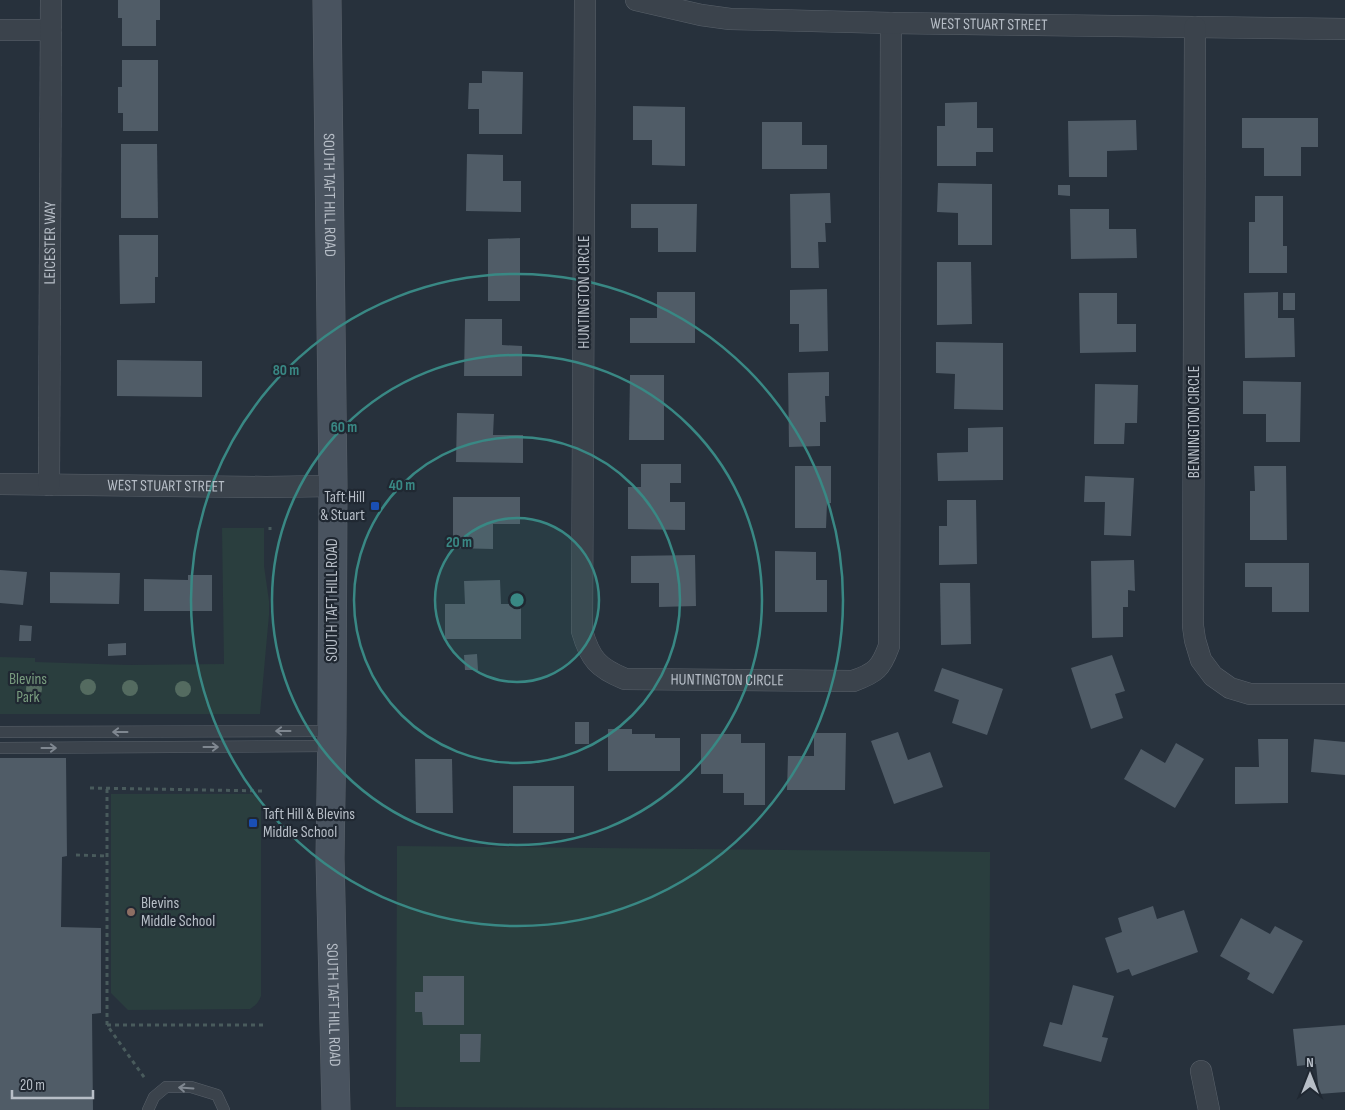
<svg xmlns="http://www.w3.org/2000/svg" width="1345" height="1110" font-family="'Sofia Sans Condensed',sans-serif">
<rect width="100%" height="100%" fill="#27313c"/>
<g fill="#2a3e3e">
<polygon points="222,528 264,528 264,566 269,601 269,615 260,714 0,714 0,657 35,658 35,662 129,665 224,664"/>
<path d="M111,794H251C257,795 259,796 261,802V996C258,1003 256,1005 250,1009L128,1010L111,993Z"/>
<polygon points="397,846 990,852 989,1109 396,1107"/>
</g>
<g fill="#505c67">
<polygon points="118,0 160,0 160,20 156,20 156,46 122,46 122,18 118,18"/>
<polygon points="122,60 158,60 158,131 123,131 123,113 118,113 118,87 122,87"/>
<polygon points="482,71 523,72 522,134 479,134 479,109 468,109 469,83 482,83"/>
<polygon points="977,102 977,128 993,128 993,152 976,152 976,166 937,166 937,126 945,126 945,103"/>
<polygon points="633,106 685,107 685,166 652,165 652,140 633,140"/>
<polygon points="1242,118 1318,118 1318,147 1301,147 1301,176 1264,176 1264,148 1242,148"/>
<polygon points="1136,120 1137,150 1107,151 1107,177 1069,177 1068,121"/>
<polygon points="762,122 802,122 802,145 827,145 827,169 762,169"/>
<polygon points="121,144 157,144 158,218 121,218"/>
<polygon points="467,154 503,155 503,181 521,181 521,212 466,211"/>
<polygon points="938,183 992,184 992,245 958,245 958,213 937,212"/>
<polygon points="1058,185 1070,185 1070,196 1058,195"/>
<polygon points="830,193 831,223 825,223 826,242 818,242 819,268 791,268 790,194"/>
<polygon points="1255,196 1283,196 1283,246 1287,246 1287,273 1249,273 1249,222 1255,222"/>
<polygon points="631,204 697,204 696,252 658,252 658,228 631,228"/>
<polygon points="1070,209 1109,209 1109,229 1136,229 1137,258 1071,259"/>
<polygon points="119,235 158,235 158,277 155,277 155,303 120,304"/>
<polygon points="520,238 520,301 488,301 488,239"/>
<polygon points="937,262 971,262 972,324 937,325"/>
<polygon points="827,289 828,351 799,352 799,324 790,324 790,290"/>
<polygon points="657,292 695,292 695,343 630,343 630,318 657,318"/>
<polygon points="1278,292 1278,318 1294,318 1295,357 1245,358 1244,293"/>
<polygon points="1079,293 1117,293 1117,324 1136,324 1136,352 1080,353"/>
<rect x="1283" y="293" width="12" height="17"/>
<polygon points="465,319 502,319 502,345 522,346 522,376 464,376"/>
<polygon points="936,342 1003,343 1003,410 954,409 955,374 936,373"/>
<polygon points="117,360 202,361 202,397 117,396"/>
<polygon points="829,372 829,396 825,396 826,422 820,422 820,446 789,447 788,373"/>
<polygon points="630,375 664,375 664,440 629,440"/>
<polygon points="1243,381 1301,382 1300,442 1266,442 1266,414 1243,414"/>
<polygon points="1095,384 1138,385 1137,423 1125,423 1124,444 1094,444"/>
<polygon points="457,413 494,414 493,435 523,435 523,463 456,462"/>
<polygon points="1003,427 1003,480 938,481 937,453 968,452 968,428"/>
<polygon points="641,464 681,464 681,483 670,483 670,502 685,502 685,530 628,529 628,487 641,487"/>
<polygon points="795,466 831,466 831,503 827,503 826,528 795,528"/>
<polygon points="1254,466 1286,466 1287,540 1250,540 1250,491 1255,491"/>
<polygon points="1085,476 1134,478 1131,536 1104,535 1105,502 1084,502"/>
<polygon points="453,497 520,497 520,524 493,524 493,549 453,548"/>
<polygon points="947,500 976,500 977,564 939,565 939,526 947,526"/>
<polygon points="775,551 816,552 816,580 827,580 827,612 775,612"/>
<polygon points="695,555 696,606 659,607 659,583 631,583 631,556"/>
<polygon points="1134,560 1135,591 1128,590 1128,607 1123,607 1123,637 1092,638 1091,561"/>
<polygon points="1245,563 1309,563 1309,612 1272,612 1272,587 1245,587"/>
<polygon points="0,570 27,572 23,605 0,603"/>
<polygon points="50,572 120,573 119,604 50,603"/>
<polygon points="188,575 212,575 212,611 144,611 144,579 188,580"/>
<polygon points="500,580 501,604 521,604 521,639 445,639 445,604 465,604 464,581"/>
<polygon points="940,583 970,583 971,644 941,645"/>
<polygon points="20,625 32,626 31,641 19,641"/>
<polygon points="126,643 126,655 108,656 108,644"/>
<polygon points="477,654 478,670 465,670 464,655"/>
<polygon points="1112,655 1125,691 1115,694 1123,718 1091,729 1071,668"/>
<polygon points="942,668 1003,689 987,735 952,723 959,700 934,691"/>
<rect x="575" y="722" width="14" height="22"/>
<polygon points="608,729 632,729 632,734 655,734 655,738 680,738 680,771 608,771"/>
<polygon points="898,732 908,760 930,752 943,787 894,804 871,741"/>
<polygon points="814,733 846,733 845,790 787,790 788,756 814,756"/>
<polygon points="701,734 741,734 741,743 765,743 765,805 744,805 744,793 723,793 723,774 701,774"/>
<polygon points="1258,739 1288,739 1288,803 1235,804 1235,767 1259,767"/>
<polygon points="1314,739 1345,742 1345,775 1311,772"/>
<polygon points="1176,743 1204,759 1175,808 1124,779 1141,749 1165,763"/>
<polygon points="0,758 66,758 67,856 62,857 61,927 101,928 101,1013 92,1014 93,1110 0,1110"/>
<polygon points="415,759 452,759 453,813 416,813"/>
<rect x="513" y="786" width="61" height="47"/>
<polygon points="1153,906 1157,919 1184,910 1198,952 1132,976 1129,969 1117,973 1105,938 1122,932 1118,918"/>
<polygon points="1241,918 1270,934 1275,926 1303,941 1273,994 1247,979 1250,973 1220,956"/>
<polygon points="423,976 464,976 464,1025 423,1025 422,1012 415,1012 415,992 423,992"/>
<polygon points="1073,985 1114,996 1102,1037 1108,1038 1101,1062 1043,1046 1050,1022 1062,1025"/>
<polygon points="1345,1025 1345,1092 1319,1094 1316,1064 1297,1066 1293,1029"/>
<polygon points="460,1034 481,1034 480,1062 460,1062"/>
</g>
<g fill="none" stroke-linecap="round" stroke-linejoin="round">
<defs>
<g id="lane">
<polyline points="0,732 332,731"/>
<polyline points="0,748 331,746"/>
<polyline points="148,1110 154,1097 166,1087 191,1087 217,1095 224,1110"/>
</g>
<g id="street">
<path id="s1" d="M585,0L582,631C590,659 598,668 625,679L853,681C876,673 881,668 889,646L891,23"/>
<path id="s2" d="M636,0L701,15L730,19L891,23L1345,29"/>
<polyline points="1195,27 1193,626 1195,640 1201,660 1213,676 1230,688 1250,694 1345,694"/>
<polyline points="0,30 51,30"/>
<path id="s3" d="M0,484L266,487L333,486"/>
<path id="s4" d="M49,485L51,0"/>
<polyline points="1201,1071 1209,1110"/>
</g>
<g id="secondary">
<path id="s5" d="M327,0L333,486L332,731L330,858L336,1110"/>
</g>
</defs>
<use href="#lane" stroke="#59616a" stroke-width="12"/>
<use href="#street" stroke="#59616a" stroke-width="22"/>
<use href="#secondary" stroke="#59616a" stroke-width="29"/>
<g stroke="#495b5c" stroke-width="3" stroke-dasharray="4 4" stroke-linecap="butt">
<polyline points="270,527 270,530"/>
<polyline points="90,788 265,791"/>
<polyline points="107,789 107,1025 146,1080"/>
<polyline points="76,855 108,856"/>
<polyline points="107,1025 265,1025"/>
</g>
<use href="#lane" stroke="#3b434c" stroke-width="11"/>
<use href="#street" stroke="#3b434c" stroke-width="21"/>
<use href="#secondary" stroke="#49535f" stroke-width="28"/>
</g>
<g fill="#546b60">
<circle cx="88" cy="687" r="8"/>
<circle cx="130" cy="688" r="8"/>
<circle cx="34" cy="689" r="8"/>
<circle cx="183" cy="689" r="8"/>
</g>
<defs><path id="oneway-shaft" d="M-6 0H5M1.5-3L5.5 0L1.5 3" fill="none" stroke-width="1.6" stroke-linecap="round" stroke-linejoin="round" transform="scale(1.25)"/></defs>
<g stroke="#7f8790">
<use href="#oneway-shaft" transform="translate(283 731) rotate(180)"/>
<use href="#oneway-shaft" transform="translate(120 732) rotate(180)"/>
<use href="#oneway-shaft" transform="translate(211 747)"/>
<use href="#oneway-shaft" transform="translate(49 748)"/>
<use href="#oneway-shaft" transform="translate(186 1088) rotate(-176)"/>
</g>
<circle cx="517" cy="600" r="82" fill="#398884" fill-opacity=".12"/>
<g fill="none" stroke="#398884" stroke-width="2.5">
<circle cx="517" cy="600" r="82"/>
<circle cx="517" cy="600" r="163"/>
<circle cx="517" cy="600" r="245"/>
<circle cx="517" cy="600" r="326"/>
</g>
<g fill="#1a4fb4" stroke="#202832" stroke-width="2">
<rect x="370" y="501" width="10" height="10" rx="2.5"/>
<rect x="248" y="818" width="10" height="10" rx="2.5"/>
</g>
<circle fill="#8d6e63" stroke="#202832" stroke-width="2" cx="131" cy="912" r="5"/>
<g text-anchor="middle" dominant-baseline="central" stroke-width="4.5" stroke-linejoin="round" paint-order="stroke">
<g font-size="16" fill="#b7bec7" stroke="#202832">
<text stroke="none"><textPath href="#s2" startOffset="355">WEST STUART STREET</textPath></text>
<text stroke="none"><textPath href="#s5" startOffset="195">SOUTH TAFT HILL ROAD</textPath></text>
<text stroke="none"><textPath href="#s4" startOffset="242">LEICESTER WAY</textPath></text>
<text transform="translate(584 292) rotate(-90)">HUNTINGTON CIRCLE</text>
<text transform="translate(1194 422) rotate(-90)">BENNINGTON CIRCLE</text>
<text stroke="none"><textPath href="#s3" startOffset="166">WEST STUART STREET</textPath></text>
<text transform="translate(332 600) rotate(-90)">SOUTH TAFT HILL ROAD</text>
<text stroke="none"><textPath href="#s1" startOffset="801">HUNTINGTON CIRCLE</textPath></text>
<text stroke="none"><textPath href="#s5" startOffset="1005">SOUTH TAFT HILL ROAD</textPath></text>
</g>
<g font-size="16" fill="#b7bec7" stroke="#202832" text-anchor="start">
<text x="365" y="497" text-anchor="end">Taft Hill<tspan x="365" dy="18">&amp; Stuart</tspan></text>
<text x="263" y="814">Taft Hill &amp; Blevins<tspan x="263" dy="18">Middle School</tspan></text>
<text x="141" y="903">Blevins<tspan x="141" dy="18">Middle School</tspan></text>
</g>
<g font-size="16" fill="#789b7e" stroke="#202832">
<text x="28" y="679">Blevins<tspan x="28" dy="18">Park</tspan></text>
</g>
</g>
<circle cx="517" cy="600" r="8" fill="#398884" stroke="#202832" stroke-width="2.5"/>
<g font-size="15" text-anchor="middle" font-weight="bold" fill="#398884" stroke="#202832" stroke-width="4.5" stroke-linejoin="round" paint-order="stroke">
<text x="286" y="375">80 m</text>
<text x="344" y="432">60 m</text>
<text x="402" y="490">40 m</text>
<text x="459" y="547">20 m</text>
</g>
<g transform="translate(1310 1075)" stroke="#202832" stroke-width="4" paint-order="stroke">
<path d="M0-4L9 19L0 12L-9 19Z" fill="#b7bec7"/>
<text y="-8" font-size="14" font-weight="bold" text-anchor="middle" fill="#b7bec7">N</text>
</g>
<path d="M12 1090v8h81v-8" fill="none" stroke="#b7bec7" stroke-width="2.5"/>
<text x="20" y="1090" font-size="15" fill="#b7bec7" stroke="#202832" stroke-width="4" paint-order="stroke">20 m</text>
</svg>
